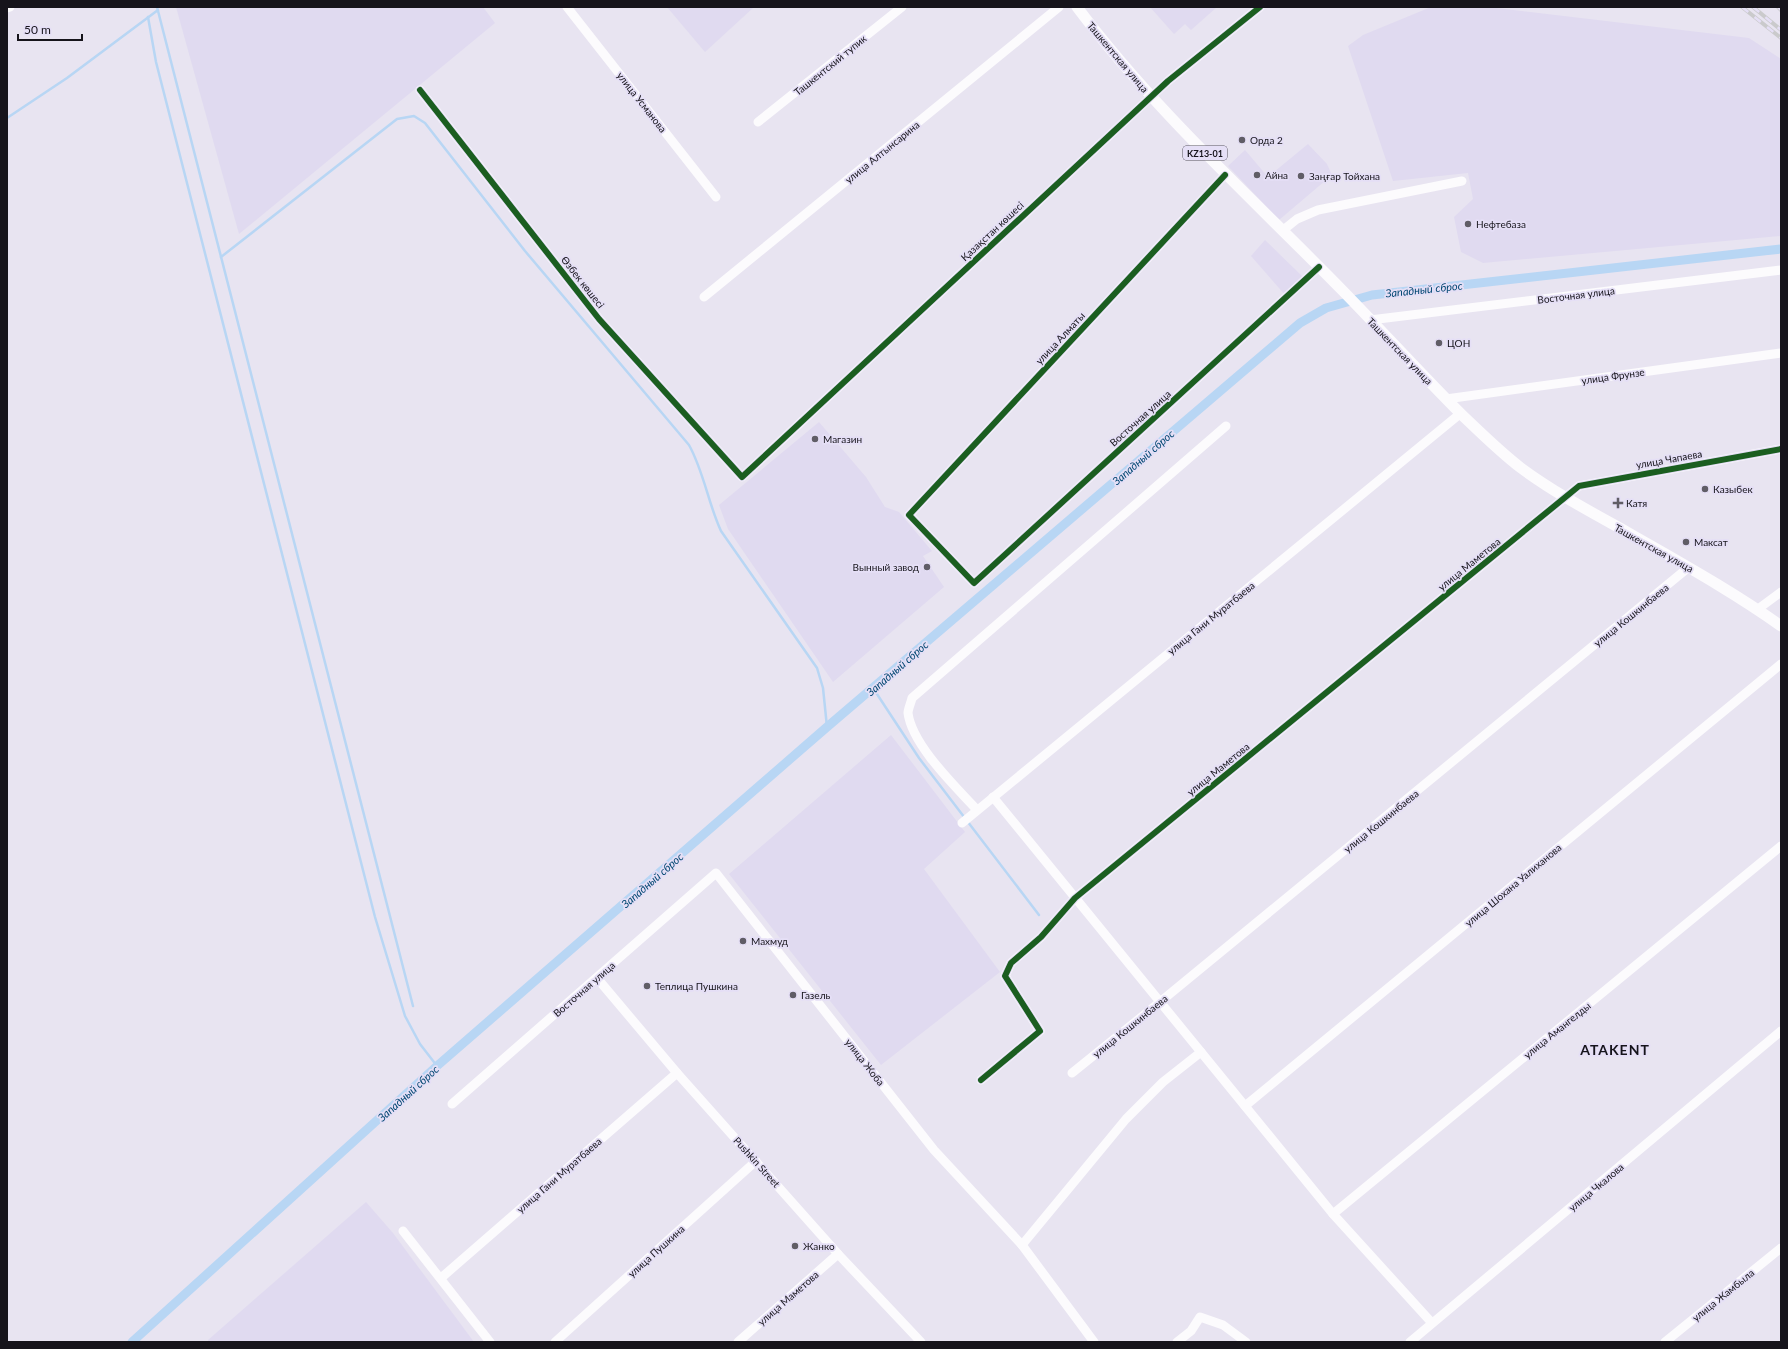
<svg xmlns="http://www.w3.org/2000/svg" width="1788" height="1349" font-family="Lato,sans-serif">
<rect width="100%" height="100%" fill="#e8e4f1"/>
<g fill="#e0daf0">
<polygon points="176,7 483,7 495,23 239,234"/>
<polygon points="667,7 754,7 705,52"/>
<polygon points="1150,7 1217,7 1191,30 1185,24 1174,34"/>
<polygon points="1431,7 1488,7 1749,38 1781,59 1781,236 1483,263 1461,252 1454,217 1473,199 1468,173 1393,181 1348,46 1363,35"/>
<polygon points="1308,144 1327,164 1332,175 1279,220 1228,166 1245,150 1268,177"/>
<polygon points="1265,240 1303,277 1285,295 1251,256"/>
<polygon points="819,422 866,477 885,507 899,512 932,551 923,556 944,587 833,682 728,529 719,505"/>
<polygon points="891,735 965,832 924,869 1000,972 881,1065 729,874"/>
<polygon points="366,1202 393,1233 474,1342 208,1342 208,1340"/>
</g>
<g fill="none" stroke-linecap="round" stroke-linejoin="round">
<g stroke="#b8d6f4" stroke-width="2.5">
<polyline points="157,7 413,1006"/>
<polyline points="148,17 156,62 375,917 405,1016 420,1044 437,1066"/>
<polyline points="7,118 67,78 158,10"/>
<path d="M221,257L397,119L414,116L425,123L525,251L689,445C704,472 708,503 721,531L817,668L823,688L827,727"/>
<polyline points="873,688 919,758 1039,915"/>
</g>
<polyline stroke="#b8d6f4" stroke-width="9" points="132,1342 437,1066 827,727 1300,323 1326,308 1372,295 1781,249"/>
<g stroke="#fcfbfd" stroke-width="9">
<polyline points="567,7 716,197"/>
<polyline points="7,8 10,7"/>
<polyline points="420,90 599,319 742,477 1168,81 1260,7"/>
<polyline points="758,122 902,7"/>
<polyline points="1225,175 909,515 974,583 1319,267"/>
<polyline points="1282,231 1297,219 1318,210 1462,181"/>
<polyline points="704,297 1059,7"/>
<polyline points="1370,320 1781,270"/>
<polyline points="1446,399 1781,353"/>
<polyline points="1758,609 1781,592"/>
<polyline points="993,797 1333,1214 1432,1323"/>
<path d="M977,810C956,787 912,745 908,713C908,709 911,703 912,698L1226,426"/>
<polyline points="962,823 1461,413"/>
<polyline points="597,978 677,1073 838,1254 921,1342"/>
<polyline points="1072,1073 1160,1002 1689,567"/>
<polyline points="981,1080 1040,1031 1005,976 1011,963 1041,937 1075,898 1579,486 1781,449"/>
<polyline points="452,1104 716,873 934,1150 1022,1245 1094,1342"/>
<polyline points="1245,1106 1781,664"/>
<polyline points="1333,1214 1781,846"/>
<polyline points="403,1231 490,1342"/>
<polyline points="1022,1245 1126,1119 1163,1082 1201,1052"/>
<polyline points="441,1278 677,1073"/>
<polyline points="555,1342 756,1161"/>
<polyline points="738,1342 838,1254"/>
<polyline points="1177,1342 1191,1331 1200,1317 1223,1325 1246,1342"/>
<polyline points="1410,1342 1781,1031"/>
<polyline points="1665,1342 1781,1248"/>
</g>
<path stroke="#fcfbfd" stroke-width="11" d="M1077,7C1155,111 1252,198 1343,291C1383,332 1421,374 1461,414C1481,433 1500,452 1521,468C1555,493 1591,512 1627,532C1679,562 1732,591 1781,626"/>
<defs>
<g id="rail">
<polyline points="1742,7 1781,38"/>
<polyline points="1753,7 1781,30"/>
<polyline points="1778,7 1781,10"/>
</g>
</defs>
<use href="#rail" stroke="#cacacc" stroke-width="4"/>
<use href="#rail" stroke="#e5dff6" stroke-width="2.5" stroke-dasharray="8" stroke-linecap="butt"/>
<defs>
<g id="cycleway">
<polyline points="420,90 599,319 742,477 1168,81 1260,7"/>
<polyline points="1225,175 909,515 974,583 1319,267"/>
<polyline points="981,1080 1040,1031 1005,976 1011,963 1041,937 1075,898 1579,486 1781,449"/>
</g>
</defs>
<use href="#cycleway" stroke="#e5dff6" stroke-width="8"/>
<use href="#cycleway" stroke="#1b5e20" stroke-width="6"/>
</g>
<g fill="#605d66" stroke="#e5dff6" stroke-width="1.5">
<circle cx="1242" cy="140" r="4"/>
<circle cx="1257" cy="175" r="4"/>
<circle cx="1301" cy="176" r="4"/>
<circle cx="1468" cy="224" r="4"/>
<circle cx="1439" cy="343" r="4"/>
<circle cx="815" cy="439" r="4"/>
<circle cx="1705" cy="489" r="4"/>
<path d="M1616 497h4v4h4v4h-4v4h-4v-4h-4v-4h4z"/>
<circle cx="1686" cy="542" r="4"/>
<circle cx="927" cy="567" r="4"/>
<circle cx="743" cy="941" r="4"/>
<circle cx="647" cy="986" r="4"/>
<circle cx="793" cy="995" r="4"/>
<circle cx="795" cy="1246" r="4"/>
</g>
<g text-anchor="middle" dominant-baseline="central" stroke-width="3.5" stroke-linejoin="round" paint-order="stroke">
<rect fill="#e5dff6" stroke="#54515d" stroke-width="1" x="1183" y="146" width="44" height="14" rx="3"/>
<g font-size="9" font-weight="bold" fill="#16141b">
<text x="1205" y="153">KZ13-01</text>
</g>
<g font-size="10" fill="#16141b" stroke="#e5dff6">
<text transform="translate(1118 57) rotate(50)">Ташкентская улица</text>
<text transform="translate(830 65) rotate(-39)">Ташкентский тупик</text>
<text transform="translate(642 102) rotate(52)">улица Усманова</text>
<text transform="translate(882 152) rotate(-39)">улица Алтынсарина</text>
<text transform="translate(992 231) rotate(-43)">Қазақстан көшесі</text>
<text transform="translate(583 282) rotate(52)">Өзбек көшесі</text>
<text transform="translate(1576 295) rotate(-7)">Восточная улица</text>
<text transform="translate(1060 338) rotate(-47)">улица Алматы</text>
<text transform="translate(1400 351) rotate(46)">Ташкентская улица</text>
<text transform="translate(1613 376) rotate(-8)">улица Фрунзе</text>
<text transform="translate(1140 418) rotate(-42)">Восточная улица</text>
<text transform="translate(1669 459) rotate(-10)">улица Чапаева</text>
<text transform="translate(1654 548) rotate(29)">Ташкентская улица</text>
<text transform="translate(1469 564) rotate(-39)">улица Маметова</text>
<text transform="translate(1631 615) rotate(-39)">улица Кошкинбаева</text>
<text transform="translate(1211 618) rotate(-39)">улица Гани Муратбаева</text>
<text transform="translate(1218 769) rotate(-39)">улица Маметова</text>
<text transform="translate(1381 821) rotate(-39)">улица Кошкинбаева</text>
<text transform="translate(1513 885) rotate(-40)">улица Шохана Уалиханова</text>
<text transform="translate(584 989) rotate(-41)">Восточная улица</text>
<text transform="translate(1130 1026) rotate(-39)">улица Кошкинбаева</text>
<text transform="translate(1557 1030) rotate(-39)">улица Амангелды</text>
<text transform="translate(865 1062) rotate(52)">улица Жоба</text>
<text transform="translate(757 1162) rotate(48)">Pushkin Street</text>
<text transform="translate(559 1175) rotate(-41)">улица Гани Муратбаева</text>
<text transform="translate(1596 1187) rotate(-40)">улица Чкалова</text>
<text transform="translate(656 1251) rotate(-42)">улица Пушкина</text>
<text transform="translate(1723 1295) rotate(-39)">улица Жамбыла</text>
<text transform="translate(788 1298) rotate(-41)">улица Маметова</text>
</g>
<g font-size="10" fill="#16141b" stroke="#e5dff6" text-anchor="start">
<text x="1250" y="140">Орда 2</text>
<text x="1265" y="175">Айна</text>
<text x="1309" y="176">Заңғар Тойхана</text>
<text x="1476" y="224">Нефтебаза</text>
<text x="1447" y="343">ЦОН</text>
<text x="823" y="439">Магазин</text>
<text x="1713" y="489">Казыбек</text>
<text x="1626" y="503">Катя</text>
<text x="1694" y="542">Максат</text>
<text x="919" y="567" text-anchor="end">Вынный завод</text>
<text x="751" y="941">Махмуд</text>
<text x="655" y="986">Теплица Пушкина</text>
<text x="801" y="995">Газель</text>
<text x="803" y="1246">Жанко</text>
</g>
<g font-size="11" font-style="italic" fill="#024772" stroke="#e5dff6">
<text transform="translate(1424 289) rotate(-6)">Западный сброс</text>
<text transform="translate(1143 457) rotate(-41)">Западный сброс</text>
<text transform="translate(897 668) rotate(-41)">Западный сброс</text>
<text transform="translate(652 880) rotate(-41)">Западный сброс</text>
<text transform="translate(408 1093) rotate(-42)">Западный сброс</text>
</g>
<g font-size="14" font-weight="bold" letter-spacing="1" fill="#16141b" stroke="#e5dff6">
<text x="1615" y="1049">ATAKENT</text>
</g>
</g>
<rect width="1788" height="1349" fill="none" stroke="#16141b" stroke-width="16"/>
<path d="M18 34v6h64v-6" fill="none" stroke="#16141b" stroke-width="2"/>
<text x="24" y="34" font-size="12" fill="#16141b" stroke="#e5dff6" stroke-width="3" paint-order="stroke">50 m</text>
</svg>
